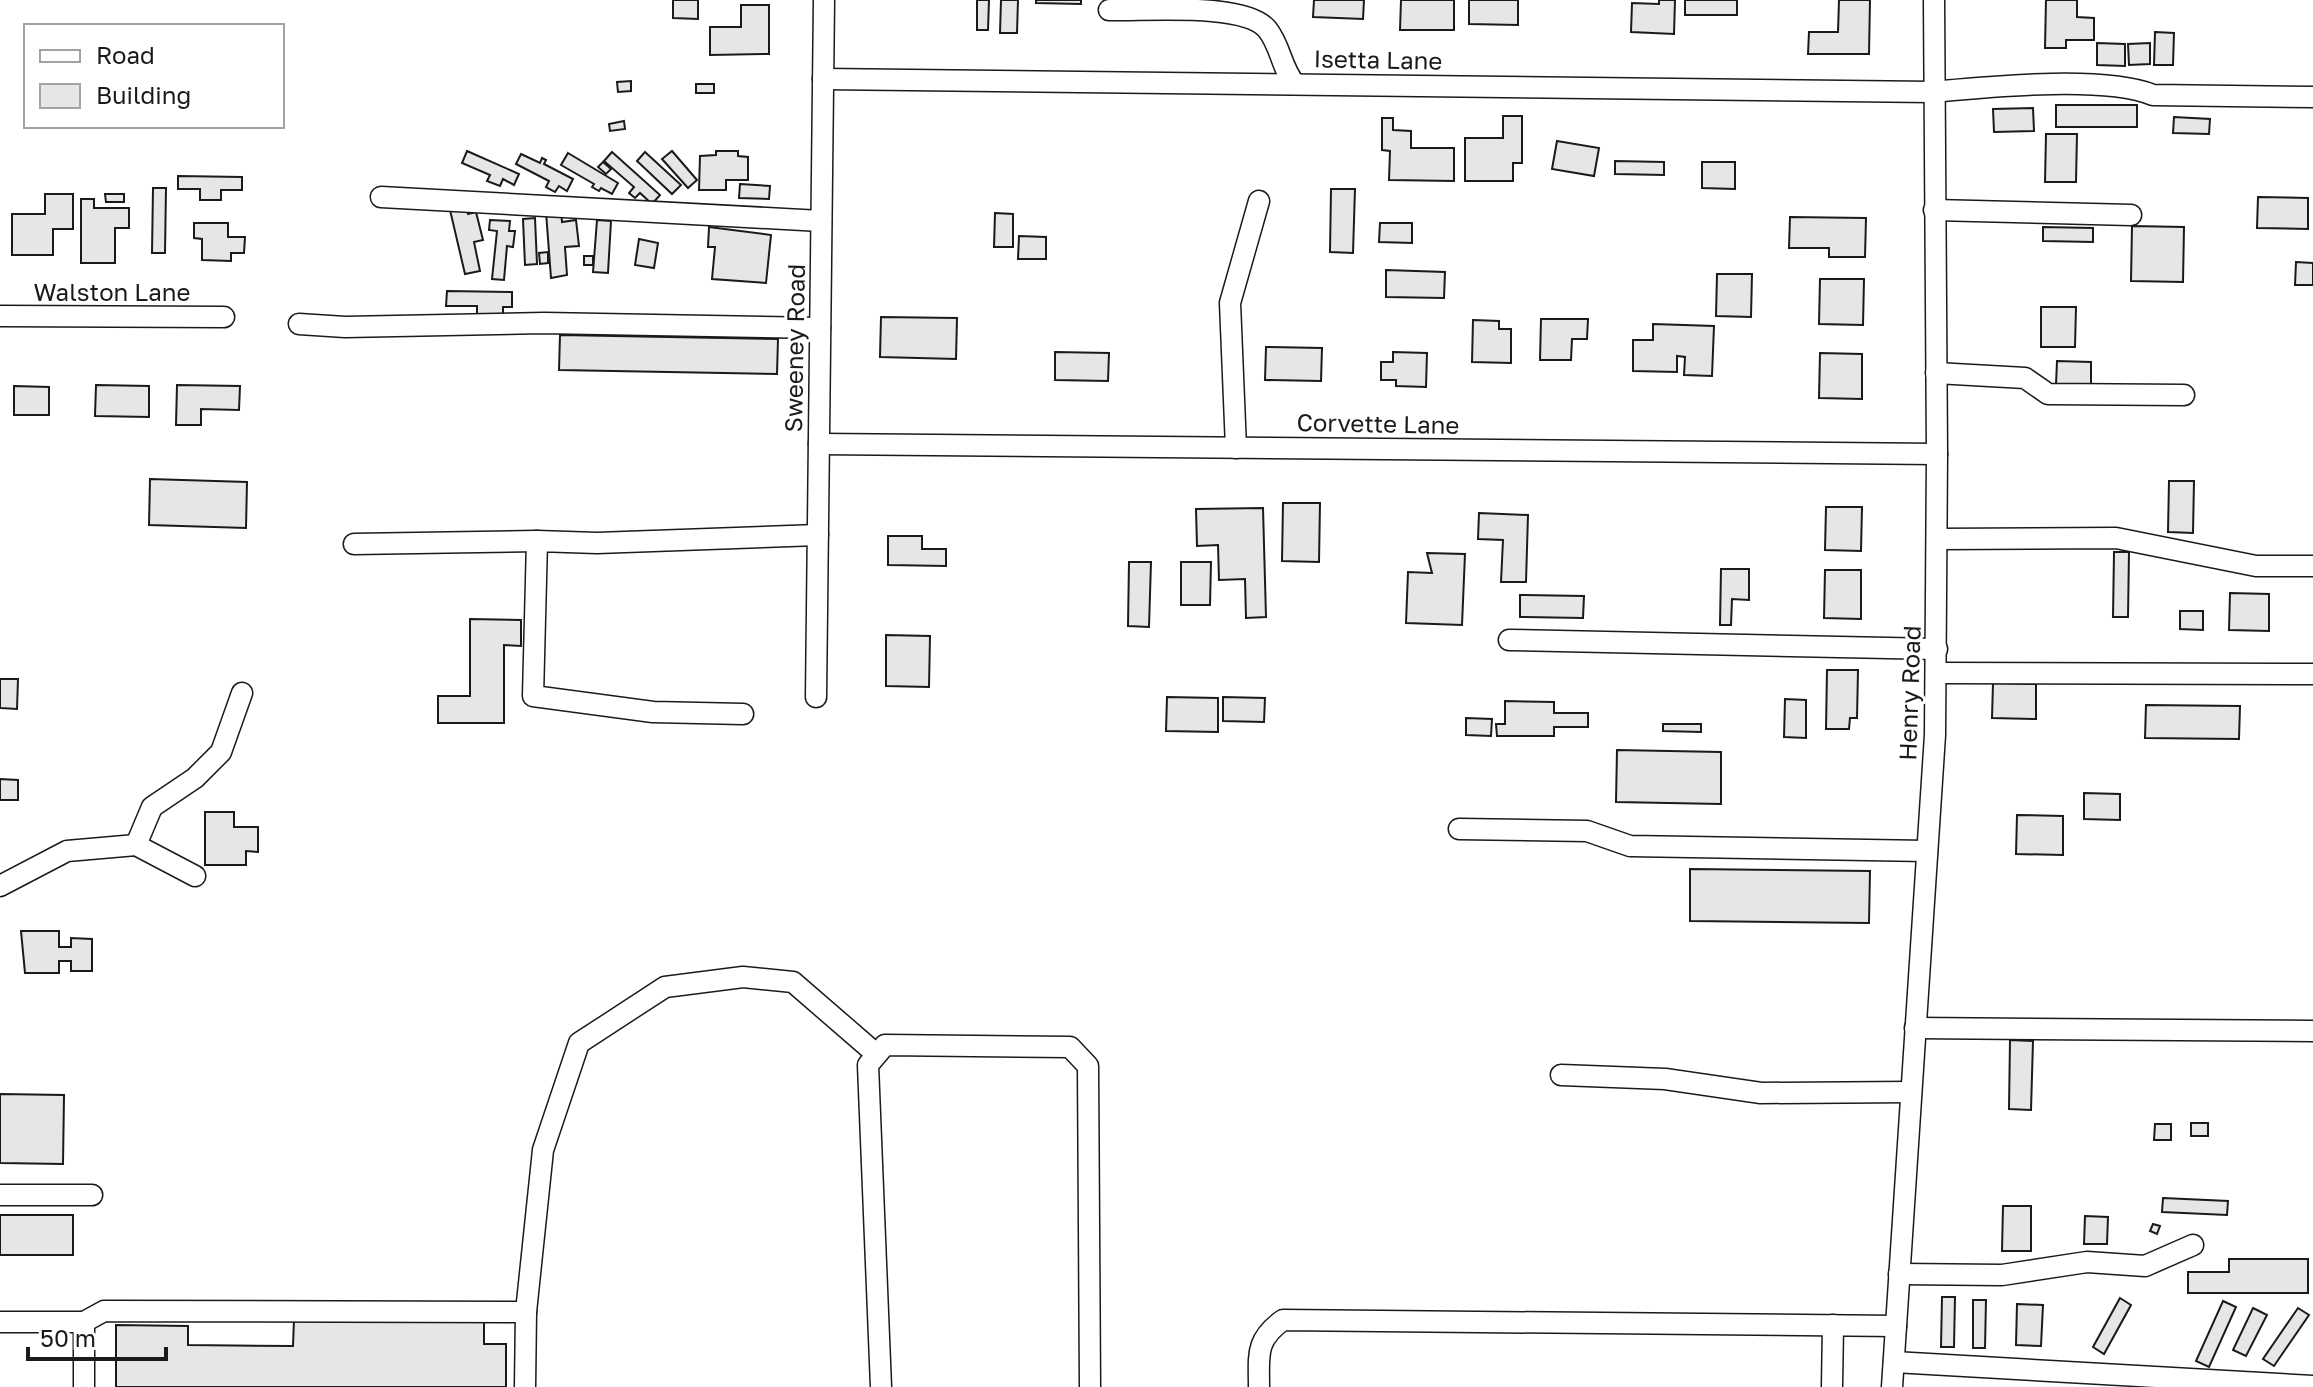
<svg xmlns="http://www.w3.org/2000/svg" width="2313" height="1387" font-family="'Golos Text',sans-serif">
<rect width="100%" height="100%" fill="#fff"/>
<g fill="#e6e6e6" stroke="#1a1a1a" stroke-width="2">
<polygon points="673,0 698,0 698,19 673,18"/>
<polygon points="977,0 989,0 988,30 977,30"/>
<polygon points="1001,0 1018,0 1017,33 1000,33"/>
<polygon points="1036,0 1081,0 1081,4 1036,3"/>
<polygon points="1314,0 1364,0 1363,19 1313,17"/>
<polygon points="1401,0 1454,0 1454,30 1400,30"/>
<polygon points="1469,0 1518,0 1518,25 1469,24"/>
<polygon points="1659,0 1675,0 1674,34 1631,32 1632,3 1659,4"/>
<rect x="1685" y="0" width="52" height="15"/>
<polygon points="1839,0 1870,0 1869,54 1808,54 1809,32 1838,32"/>
<polygon points="2046,0 2077,0 2077,17 2094,18 2094,40 2066,40 2066,48 2045,48"/>
<polygon points="741,5 769,5 769,54 710,55 710,27 741,27"/>
<polygon points="2155,32 2174,33 2173,65 2154,65"/>
<polygon points="2097,43 2125,44 2125,66 2097,65"/>
<polygon points="2150,43 2150,64 2129,65 2128,44"/>
<polygon points="631,81 631,91 618,92 617,82"/>
<rect x="696" y="84" width="18" height="9"/>
<rect x="2056" y="105" width="81" height="22"/>
<polygon points="2033,108 2034,131 1994,132 1993,109"/>
<polygon points="1503,116 1522,116 1522,163 1513,163 1513,181 1465,181 1465,138 1503,138"/>
<polygon points="2174,117 2210,119 2209,134 2173,133"/>
<polygon points="1382,118 1393,118 1393,130 1411,131 1411,148 1454,148 1454,181 1389,180 1390,151 1382,150"/>
<polygon points="624,121 625,129 610,131 609,124"/>
<polygon points="2046,134 2077,134 2076,182 2045,182"/>
<polygon points="1557,141 1599,148 1594,176 1552,169"/>
<polygon points="467,151 519,174 514,185 503,179 500,186 487,181 490,175 462,163"/>
<polygon points="672,151 697,180 688,188 662,159"/>
<polygon points="716,151 738,151 738,156 748,157 748,180 726,180 726,190 699,190 700,156 716,155"/>
<polygon points="612,152 660,195 652,204 640,193 635,198 629,193 634,187 604,161"/>
<polygon points="645,152 681,185 672,194 637,161"/>
<polygon points="568,153 618,183 612,194 601,188 599,191 592,187 594,184 561,165"/>
<polygon points="521,154 540,163 542,158 546,160 544,164 573,179 567,191 559,186 555,192 546,187 549,181 516,164"/>
<polygon points="1615,161 1664,162 1664,175 1615,174"/>
<polygon points="603,162 611,169 606,174 598,167"/>
<polygon points="1702,162 1735,162 1735,189 1702,188"/>
<polygon points="178,176 242,177 242,190 221,190 221,200 200,200 200,189 178,189"/>
<polygon points="740,184 770,186 769,199 739,198"/>
<polygon points="153,188 166,188 165,253 152,253"/>
<polygon points="1331,189 1355,189 1353,253 1330,252"/>
<polygon points="45,194 73,194 73,229 53,229 53,255 12,255 12,214 45,214"/>
<polygon points="105,194 124,194 124,202 106,202"/>
<polygon points="2258,197 2308,198 2308,229 2257,228"/>
<polygon points="81,199 94,199 94,208 129,208 129,228 115,228 115,263 81,263"/>
<polygon points="466,206 468,214 476,212 483,240 474,242 480,271 465,274 450,210"/>
<polygon points="561,210 562,222 576,220 579,246 565,247 567,275 551,278 546,212"/>
<polygon points="995,213 1013,214 1013,247 994,247"/>
<polygon points="1790,217 1866,218 1865,257 1829,257 1829,248 1789,248"/>
<polygon points="535,218 537,264 525,265 523,219"/>
<polygon points="490,220 510,221 509,231 515,231 513,247 507,246 504,280 492,279 497,231 489,230"/>
<polygon points="597,220 611,221 608,273 593,272"/>
<polygon points="194,223 228,223 228,237 245,237 244,253 231,253 231,261 202,260 202,239 194,238"/>
<polygon points="1380,223 1412,223 1412,243 1379,242"/>
<polygon points="2132,226 2184,227 2183,282 2131,281"/>
<polygon points="709,227 771,235 766,283 712,279 715,247 708,247"/>
<polygon points="2043,227 2093,228 2093,242 2043,241"/>
<polygon points="1019,236 1046,237 1046,259 1018,259"/>
<polygon points="639,239 658,243 654,268 635,265"/>
<polygon points="548,252 548,263 540,264 539,253"/>
<rect x="584" y="256" width="9" height="9"/>
<polygon points="2296,262 2313,263 2313,285 2295,285"/>
<polygon points="1386,270 1445,272 1444,298 1386,297"/>
<polygon points="1717,274 1752,274 1751,317 1716,316"/>
<polygon points="1820,279 1864,279 1863,325 1819,324"/>
<polygon points="447,291 512,292 512,307 503,307 503,317 477,317 477,306 446,306"/>
<polygon points="2041,307 2076,307 2075,347 2041,347"/>
<polygon points="881,317 957,318 956,359 880,357"/>
<polygon points="1541,319 1588,319 1587,339 1572,339 1571,360 1540,360"/>
<polygon points="1473,320 1499,321 1499,329 1511,329 1511,363 1472,362"/>
<polygon points="1653,324 1714,326 1712,376 1684,375 1685,357 1677,356 1677,372 1633,371 1633,340 1653,340"/>
<polygon points="560,335 778,339 777,374 559,370"/>
<polygon points="1266,347 1322,348 1321,381 1265,380"/>
<polygon points="1055,352 1109,353 1108,381 1055,380"/>
<polygon points="1393,352 1427,353 1426,387 1396,386 1396,380 1381,380 1381,362 1393,362"/>
<polygon points="1820,353 1862,354 1862,399 1819,398"/>
<polygon points="2057,361 2091,362 2091,386 2056,385"/>
<polygon points="96,385 149,386 149,417 95,416"/>
<polygon points="177,385 240,386 239,410 201,409 201,425 176,425"/>
<polygon points="14,386 49,387 49,415 14,415"/>
<polygon points="150,479 247,482 246,528 149,525"/>
<polygon points="2169,481 2194,481 2193,533 2168,532"/>
<polygon points="1283,503 1320,503 1319,562 1282,561"/>
<polygon points="1826,507 1862,507 1861,551 1825,550"/>
<polygon points="1263,508 1266,617 1246,618 1245,579 1219,580 1218,545 1197,546 1196,509"/>
<polygon points="1479,513 1528,515 1526,582 1501,582 1503,540 1478,539"/>
<polygon points="888,536 922,536 922,549 946,549 946,566 888,565"/>
<polygon points="2114,552 2129,552 2128,617 2113,617"/>
<polygon points="1427,553 1465,554 1462,625 1406,623 1408,572 1432,573"/>
<polygon points="1129,562 1151,562 1149,627 1128,626"/>
<polygon points="1181,562 1211,562 1210,605 1181,605"/>
<polygon points="1721,569 1749,569 1749,600 1732,599 1731,625 1720,625"/>
<polygon points="1825,570 1861,570 1861,619 1824,618"/>
<polygon points="2230,593 2269,594 2269,631 2229,630"/>
<polygon points="1520,595 1584,596 1583,618 1520,617"/>
<polygon points="2180,611 2203,611 2203,630 2180,629"/>
<polygon points="470,619 521,620 521,646 504,645 504,723 438,723 438,696 470,696"/>
<polygon points="886,635 930,636 929,687 886,686"/>
<polygon points="1827,670 1858,670 1857,718 1850,718 1849,729 1826,729"/>
<polygon points="0,679 18,679 17,709 0,708"/>
<polygon points="1993,683 2036,684 2036,719 1992,718"/>
<polygon points="1167,697 1218,698 1218,732 1166,731"/>
<polygon points="1223,697 1265,698 1264,722 1223,721"/>
<polygon points="1785,699 1806,700 1806,738 1784,737"/>
<polygon points="1505,701 1554,702 1554,713 1588,713 1588,727 1554,727 1554,736 1497,736 1496,724 1505,724"/>
<polygon points="2146,705 2240,706 2239,739 2145,738"/>
<polygon points="1466,718 1492,719 1491,736 1466,735"/>
<polygon points="1663,724 1701,724 1701,732 1663,731"/>
<polygon points="1617,750 1721,752 1721,804 1616,802"/>
<polygon points="0,779 18,780 18,800 0,800"/>
<polygon points="2084,793 2120,794 2120,820 2084,819"/>
<polygon points="205,812 234,812 234,827 258,827 258,852 246,851 246,865 205,865"/>
<polygon points="2017,815 2063,816 2063,855 2016,854"/>
<polygon points="1690,869 1870,871 1869,923 1690,921"/>
<polygon points="21,931 59,931 59,947 71,947 71,938 92,939 92,971 71,971 71,961 59,961 59,973 25,973"/>
<polygon points="2010,1040 2033,1041 2031,1110 2009,1109"/>
<polygon points="0,1094 64,1095 63,1164 0,1163"/>
<rect x="2191" y="1123" width="17" height="13"/>
<polygon points="2155,1124 2171,1124 2171,1140 2154,1140"/>
<polygon points="2163,1198 2228,1201 2227,1215 2162,1212"/>
<polygon points="2003,1206 2031,1206 2031,1251 2002,1251"/>
<rect x="0" y="1215" width="73" height="40"/>
<polygon points="2085,1216 2108,1217 2107,1244 2084,1244"/>
<polygon points="2153,1224 2160,1226 2157,1234 2150,1231"/>
<polygon points="2229,1259 2308,1259 2308,1293 2188,1293 2188,1272 2229,1272"/>
<polygon points="1942,1297 1955,1297 1954,1347 1941,1347"/>
<polygon points="2120,1298 2131,1305 2104,1354 2093,1347"/>
<polygon points="1973,1300 1986,1300 1985,1348 1973,1348"/>
<polygon points="2223,1301 2236,1307 2209,1367 2196,1361"/>
<polygon points="2017,1304 2043,1305 2041,1346 2016,1345"/>
<polygon points="2253,1308 2267,1315 2246,1356 2233,1350"/>
<polygon points="2298,1308 2309,1315 2274,1366 2263,1359"/>
<polygon points="294,1319 484,1320 484,1344 506,1344 506,1387 116,1387 116,1325 188,1326 188,1345 293,1346"/>
</g>
<g fill="none" stroke-linecap="round" stroke-linejoin="round">
<defs>
<g id="minor">
<path d="M1109,10C1146,11 1244,2 1267,29C1281,46 1281,68 1295,84"/>
<path d="M823,79L1932,92C1988,87 2103,75 2153,95L2313,97"/>
<polyline points="381,197 821,221"/>
<polyline points="1934,210 2131,215"/>
<polyline points="0,316 224,317"/>
<polyline points="299,324 345,327 544,323 820,328"/>
<polyline points="1936,373 2025,378 2048,394 2184,395"/>
<polyline points="819,444 1937,454"/>
<polyline points="1236,448 1230,303 1259,201"/>
<polyline points="1937,539 2116,538 2256,566 2313,566"/>
<polyline points="354,544 537,541"/>
<polyline points="1509,640 1937,649"/>
<polyline points="1937,673 2313,674"/>
<polyline points="816,697 824,0"/>
<polyline points="743,714 653,712 533,696 537,541 597,543 818,535"/>
<polyline points="1459,829 1587,831 1630,846 1927,851"/>
<polyline points="136,845 152,807 195,778 221,752 242,693"/>
<polyline points="0,886 67,851 136,845 195,876"/>
<polyline points="1915,1028 2313,1031"/>
<polyline points="1561,1075 1665,1079 1761,1093 1911,1092"/>
<polyline points="0,1195 92,1195"/>
<polyline points="1899,1274 2002,1275 2087,1262 2145,1266 2193,1245"/>
<polyline points="0,1322 84,1322"/>
<polyline points="1894,1362 2313,1386"/>
<polyline points="84,1387 84,1322 104,1311 526,1312"/>
<polyline points="525,1387 526,1312 543,1150 579,1043 665,987 743,977 793,982 875,1053"/>
<polyline points="881,1387 868,1065 885,1045 1070,1047 1088,1066 1090,1387"/>
<path d="M1259,1387C1259,1355 1255,1340 1283,1320L1896,1326"/>
<polyline points="1832,1387 1833,1325"/>
<polyline points="1892,1387 1935,735 1937,454 1934,0"/>
</g>
</defs>
<use href="#minor" stroke="#1a1a1a" stroke-width="23"/>
<use href="#minor" stroke="#fff" stroke-width="20"/>
</g>
<g text-anchor="middle" dominant-baseline="central" stroke-width="6" stroke-linejoin="round" paint-order="stroke">
<g font-size="24" fill="#1a1a1a" stroke="#fff">
<text transform="translate(1378 59) rotate(1)">Isetta Lane</text>
<text x="112" y="291">Walston Lane</text>
<text transform="translate(794 348) rotate(-89)">Sweeney Road</text>
<text transform="translate(1378 423) rotate(1)">Corvette Lane</text>
<text transform="translate(1909 693) rotate(-88)">Henry Road</text>
</g>
</g>
<rect x="24" y="24" width="260" height="104" fill="#ffffff" stroke="#a3a3a3" stroke-width="2"/>
<rect x="40" y="50" width="40" height="12" fill="#ffffff" stroke="#a3a3a3" stroke-width="2"/>
<text x="96" y="64" font-size="24" fill="#1a1a1a">Road</text>
<rect x="40" y="84" width="40" height="24" fill="#e6e6e6" stroke="#a3a3a3" stroke-width="2"/>
<text x="96" y="104" font-size="24" fill="#1a1a1a">Building</text>
<path d="M28 1347v12h138v-12" fill="none" stroke="#1a1a1a" stroke-width="4"/>
<text x="40" y="1347" font-size="24" fill="#1a1a1a" stroke="#ffffff" stroke-width="6" paint-order="stroke">50 m</text>
</svg>
